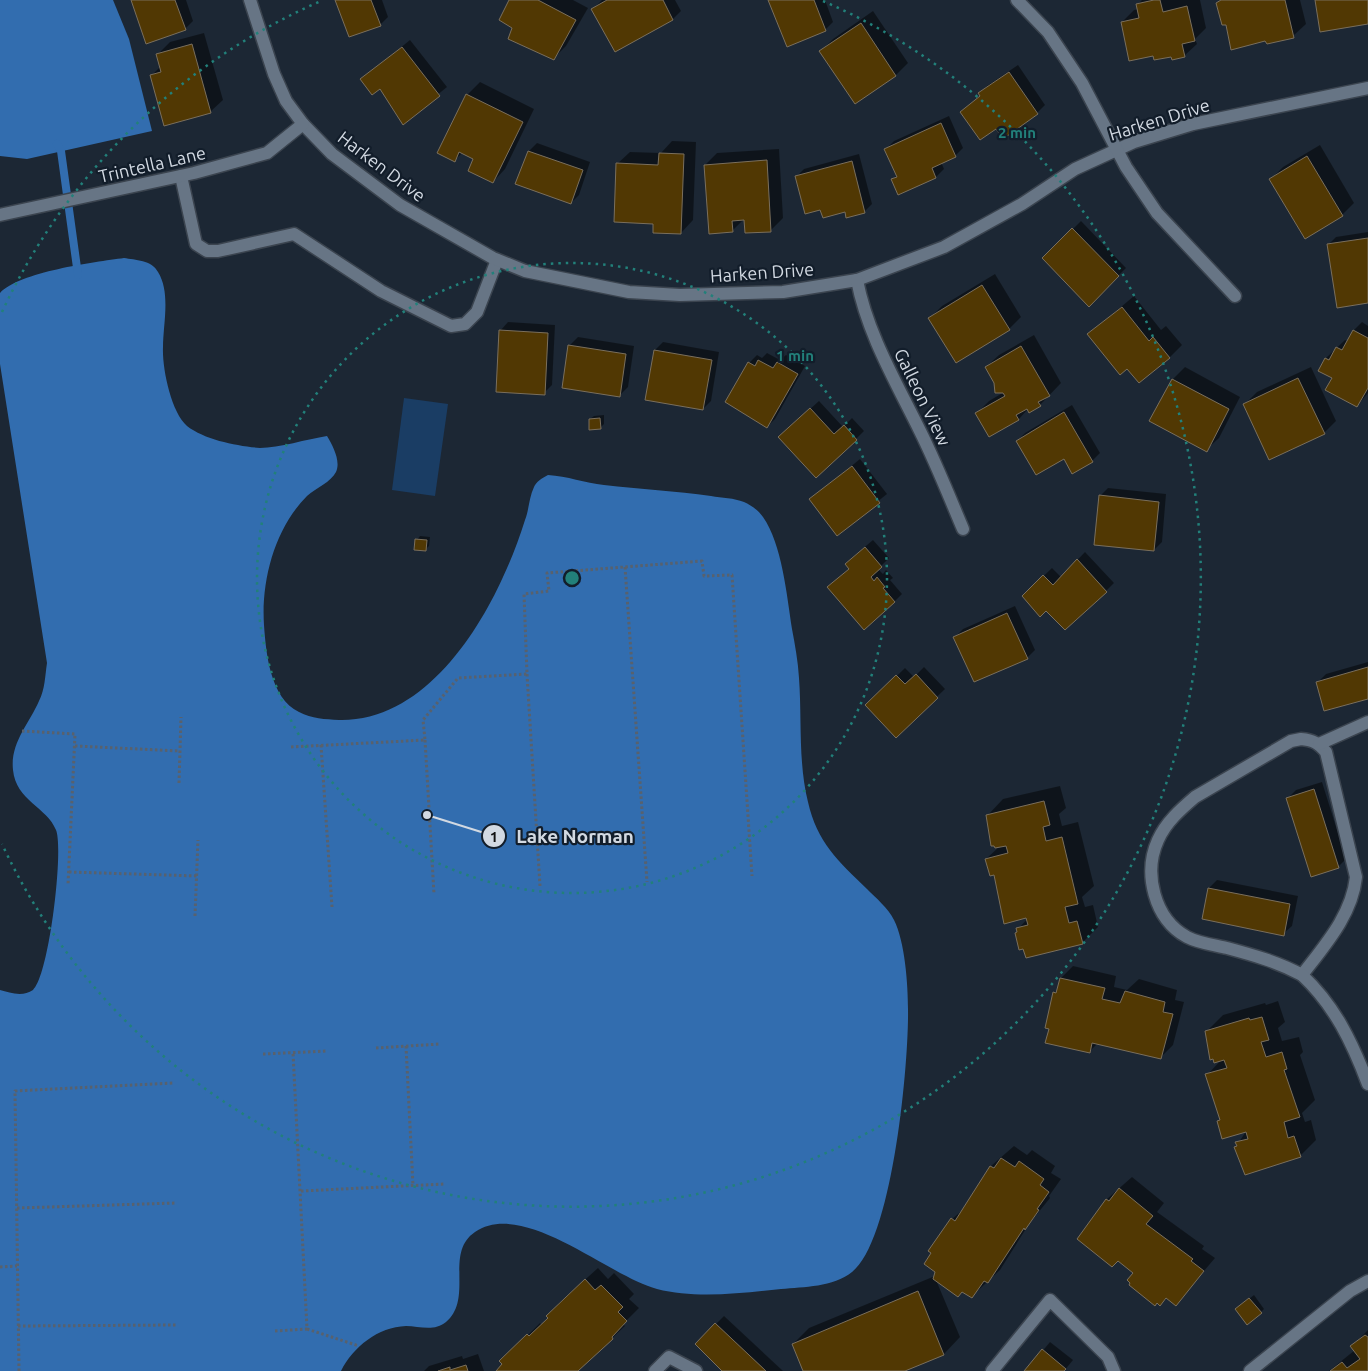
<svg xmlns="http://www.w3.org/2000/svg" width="1368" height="1371" font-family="Ubuntu,sans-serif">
<rect width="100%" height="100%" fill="#1c2734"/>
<polygon fill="#1a3d64" points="404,398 448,404 435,496 392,490"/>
<g fill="#326daf">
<polygon points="0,0 113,0 129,39 152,131 27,159 0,156"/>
<path d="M124,258C135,260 152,260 158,272C171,293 163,324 163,347C162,368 171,412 187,426C205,440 237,446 260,448C279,448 307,439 327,436C333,446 341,461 336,472C331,482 316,488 307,496C275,528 261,580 264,625C266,653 270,698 299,712C312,719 325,719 339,720C418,722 474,641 503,577C512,558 519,539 525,520C529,510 529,497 534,487C536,482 542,478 548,475C567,476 585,483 604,485C640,489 676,491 711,496C722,498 734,498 744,502C751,505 759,511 763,517C782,544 787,596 792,629C795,645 798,661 799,678C802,718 798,762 808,802C817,842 838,861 867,889C876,898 888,908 894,920C905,942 908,984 908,1009C909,1062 893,1240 852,1272C833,1287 804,1287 781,1289C742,1293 696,1299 657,1289C608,1276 524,1199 475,1232C444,1253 474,1298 446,1322C434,1332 419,1326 406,1326C378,1327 353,1347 341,1371H0V990C10,993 23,997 33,990C49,976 64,850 56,830C47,807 16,801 13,770C10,743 29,724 39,701C45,689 45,676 47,663L0,364V293C19,272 94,262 124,258Z"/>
</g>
<g fill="#0007">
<polygon points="133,0 186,0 193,21 185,29"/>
<polygon points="337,0 382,0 388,17 380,25"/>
<polygon points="510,0 573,0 588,8 566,46 554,58 514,27"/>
<polygon points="602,0 675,0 681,11 673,19 616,50 593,9"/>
<polygon points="769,0 825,0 833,22 825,30"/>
<polygon points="1142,0 1200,0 1206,28 1195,39 1197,44 1184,56 1154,54 1122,22 1134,10 1139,9 1138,4"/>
<polygon points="1221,0 1300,0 1306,24 1293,36 1265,40 1227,23 1218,3"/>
<polygon points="873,11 908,63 896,75 855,102 821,51 833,39"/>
<polygon points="204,33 223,100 210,112 151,76 161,66 158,54 170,42"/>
<polygon points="410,40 447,87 403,123 393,110 395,107 380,87 362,79"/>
<polygon points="1018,65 1045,105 1037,113 996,127 962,112 981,95 980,93 987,86"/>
<polygon points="480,82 534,109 505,169 493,182 475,158 463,152 454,161 439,153 467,95"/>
<polygon points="949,116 963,148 955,156 941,162 944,169 936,177 898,194 892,180 897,175 886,149 894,141"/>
<polygon points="672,141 696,142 693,220 681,233 654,223 617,164 630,152 661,153"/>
<polygon points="537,143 590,162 579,195 571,203 529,151"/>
<polygon points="1320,145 1354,203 1342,215 1271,179 1283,167"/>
<polygon points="779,149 783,218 771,230 745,218 732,231 705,165 717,153"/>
<polygon points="859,154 872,204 864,212 821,208 796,177 804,169"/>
<polygon points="1081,221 1126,268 1089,305 1044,258"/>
<polygon points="1368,232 1368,302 1328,245 1336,237"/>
<polygon points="995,274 1021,317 1009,329 930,318 942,306"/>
<polygon points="1134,296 1161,330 1166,326 1182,345 1170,357 1128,368 1089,334"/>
<polygon points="508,322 555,325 552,385 544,393 500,331"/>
<polygon points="1362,322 1368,326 1368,393 1357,406 1333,378 1320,370 1326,358 1345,340 1348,341 1354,330"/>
<polygon points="1034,335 1061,383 1040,405 1028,409 1019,419 990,436 977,413 989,401 1006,391 996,392 995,383 986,367 999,355"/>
<polygon points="578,337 634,346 628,387 620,395 564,387 570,345"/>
<polygon points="663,342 719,352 711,401 703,409 655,350"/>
<polygon points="767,353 780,360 786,355 805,366 775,419 767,427 749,363 757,355 762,358"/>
<polygon points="1185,367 1240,397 1219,438 1206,450 1173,379"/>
<polygon points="1311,367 1336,421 1324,433 1244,405 1257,392"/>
<polygon points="819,401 843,427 852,418 864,431 856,439 788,429"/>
<polygon points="1072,405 1100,453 1092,461 1017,441 1025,433"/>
<polygon points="604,415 604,424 600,428 590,419 594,416"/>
<polygon points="860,459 887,494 837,534 811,499"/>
<polygon points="1108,488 1166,494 1162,542 1154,550 1100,496"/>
<polygon points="420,536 430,537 429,546 425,550 417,540"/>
<polygon points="873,540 889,558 878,569 883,574 886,570 893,578 890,580 902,594 894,602 837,579 850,568 854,556"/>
<polygon points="1085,552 1114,583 1106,591 1046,609 1023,596 1052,568 1061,577"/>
<polygon points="1015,606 1035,650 1027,658 955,637 963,629"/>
<polygon points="1368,662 1368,698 1318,682 1326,674"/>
<polygon points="924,667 945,689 896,736 867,705 905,668 914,677"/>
<polygon points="1322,782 1346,859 1338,867 1288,798 1296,790"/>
<polygon points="1060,786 1066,808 1059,814 1062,826 1078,822 1094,886 1082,897 1085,907 1093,905 1098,927 1082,943 1018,931 1018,929 1030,916 995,874 986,859 1000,846 987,816 1003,799"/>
<polygon points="1217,880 1298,896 1292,926 1283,934 1209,888"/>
<polygon points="1073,966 1116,976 1114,987 1127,990 1139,979 1177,990 1175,1000 1184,1002 1173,1045 1161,1057 1098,1043 1089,1052 1050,1028 1054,993 1058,989 1061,978"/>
<polygon points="1278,1001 1285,1022 1278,1028 1282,1041 1299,1037 1303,1052 1300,1055 1315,1100 1302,1113 1305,1122 1311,1120 1316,1140 1300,1156 1235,1148 1247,1130 1219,1121 1221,1119 1207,1075 1222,1059 1206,1032 1223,1015 1265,1003 1266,1005"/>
<polygon points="1014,1146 1027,1155 1032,1150 1055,1166 1051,1173 1061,1179 1049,1196 1050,1198 1029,1224 1000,1270 971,1297 962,1290 936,1280 960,1337 944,1354 902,1371 804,1371 793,1344 809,1328 935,1276 952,1219 965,1208 991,1166"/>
<polygon points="1132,1177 1164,1203 1157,1212 1204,1246 1202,1249 1215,1258 1176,1304 1167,1298 1160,1305 1135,1272 1107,1199"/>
<polygon points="598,1268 608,1279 614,1273 634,1294 629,1299 639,1308 623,1324 625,1326 578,1370 579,1371 497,1371 504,1364 501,1362 540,1323 542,1325 559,1303"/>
<polygon points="1254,1295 1264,1309 1261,1312 1240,1306"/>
<polygon points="724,1316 783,1371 724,1371 696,1344"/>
<polygon points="1368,1330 1368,1371 1329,1371 1355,1350 1352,1346"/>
<polygon points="1050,1342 1073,1360 1064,1371 1026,1371"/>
<polygon points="478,1354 484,1371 424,1371 429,1366 462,1356 463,1359"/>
</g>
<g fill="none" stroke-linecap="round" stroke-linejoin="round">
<polyline stroke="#326daf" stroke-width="8" points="57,144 61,151 78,275"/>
</g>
<g fill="#513803" stroke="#7a6f5d">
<polygon points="131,0 175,0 186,30 146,44"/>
<polygon points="335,0 371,0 381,26 349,37"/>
<polygon points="509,0 538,0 576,20 554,60 508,39 512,28 499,20"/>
<polygon points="607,0 663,0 673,20 615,52 591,9"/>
<polygon points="768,0 814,0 826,31 787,47"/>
<polygon points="1154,0 1160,0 1163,12 1187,6 1195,41 1182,44 1185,57 1172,60 1171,57 1154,60 1153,56 1129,61 1121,22 1139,18 1136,4"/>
<polygon points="1221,0 1285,0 1294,38 1267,44 1265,41 1231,50 1226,25 1222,25 1216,3"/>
<polygon points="1315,0 1368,0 1368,24 1320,32"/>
<polygon points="861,23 896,76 855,104 819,51"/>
<polygon points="192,44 211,113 164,126 150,75 161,72 156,54"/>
<polygon points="402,47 440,96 403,125 380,89 372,95 360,79"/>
<polygon points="1009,72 1038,114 1003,139 996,129 980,140 960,112 980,96 978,93"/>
<polygon points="466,94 523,122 493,183 468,171 473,159 459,152 455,162 437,153"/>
<polygon points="941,123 956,157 932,168 936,178 898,195 891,179 897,177 884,149"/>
<polygon points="528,151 583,170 571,204 515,184"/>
<polygon points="659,153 684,154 681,234 653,233 653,224 614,222 616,163 658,165"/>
<polygon points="1307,156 1343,216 1305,239 1269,179"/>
<polygon points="767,160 771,232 745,233 744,220 732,221 733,232 709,234 704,165"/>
<polygon points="852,161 865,213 846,218 845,212 823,218 820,210 805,214 795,176"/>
<polygon points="1072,228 1119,276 1089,307 1042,258"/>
<polygon points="1368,238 1368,303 1337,308 1327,244"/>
<polygon points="982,285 1010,330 956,363 928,318"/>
<polygon points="1122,307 1149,341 1153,337 1170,358 1139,383 1127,369 1120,375 1087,334"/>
<polygon points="499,330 548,333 545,395 496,392"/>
<polygon points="1353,330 1368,338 1368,388 1357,407 1325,390 1332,378 1318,371 1325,358 1329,360 1336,347 1342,350"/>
<polygon points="568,345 626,354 620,397 562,388"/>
<polygon points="1021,346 1050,396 1038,402 1041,406 1029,413 1027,409 1016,415 1019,420 989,437 975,413 1005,396 1003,393 995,393 994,383 985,367"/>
<polygon points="654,350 712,360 703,410 645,400"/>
<polygon points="758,360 773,368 777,362 798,374 767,428 725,402 748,362 755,366"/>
<polygon points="1298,378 1325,434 1269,460 1243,404"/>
<polygon points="1172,379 1229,409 1207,452 1149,421"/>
<polygon points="810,408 834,434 844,425 857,440 816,478 778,437"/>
<polygon points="1064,412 1093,462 1072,474 1064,459 1036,475 1016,441"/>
<polygon points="600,418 601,429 589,430 589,419"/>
<polygon points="852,466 880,503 837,536 809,499"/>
<polygon points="1099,495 1159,502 1154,551 1094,545"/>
<polygon points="415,539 427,540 426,551 414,550"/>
<polygon points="865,547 882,567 871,577 874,581 877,577 885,587 883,588 895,602 864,630 827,587 849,569 845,564"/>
<polygon points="1077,559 1107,592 1065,630 1046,611 1040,617 1022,596 1043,575 1053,585"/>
<polygon points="1007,613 1028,659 974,682 953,637"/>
<polygon points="1368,667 1368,699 1324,711 1316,682"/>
<polygon points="916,674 938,698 896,738 865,705 896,675 905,684"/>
<polygon points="1314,789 1339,868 1311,877 1286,798"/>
<polygon points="1044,801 1050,825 1043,827 1046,841 1062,837 1078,904 1065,907 1069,923 1077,921 1083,944 1026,958 1023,949 1019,950 1015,933 1017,932 1016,928 1028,925 1026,918 1004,924 994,875 990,876 985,859 1008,853 1006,846 995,848 994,846 991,846 986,815"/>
<polygon points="1208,888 1290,904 1284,936 1202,919"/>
<polygon points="1060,978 1105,988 1102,999 1120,1003 1125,991 1165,1002 1163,1012 1173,1014 1161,1059 1092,1043 1090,1053 1045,1043 1049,1029 1045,1028 1053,992 1056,993"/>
<polygon points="1262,1017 1269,1040 1261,1042 1266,1057 1282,1052 1287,1069 1284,1070 1300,1117 1284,1122 1288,1138 1294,1136 1301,1157 1245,1175 1234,1147 1237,1146 1235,1142 1248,1139 1246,1132 1222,1139 1217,1121 1220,1120 1205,1074 1227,1068 1224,1060 1214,1063 1213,1059 1210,1060 1205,1031 1249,1018 1250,1020"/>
<polygon points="1001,1158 1015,1167 1019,1161 1044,1179 1040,1185 1049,1192 1037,1209 1039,1210 1025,1230 1024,1228 988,1283 984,1281 972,1298 962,1292 958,1297 933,1279 935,1272 924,1264 931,1253 928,1251 951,1218 955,1221 990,1166 994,1168"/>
<polygon points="1119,1188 1153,1216 1146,1224 1193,1259 1191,1261 1204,1271 1176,1306 1166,1298 1160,1306 1157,1303 1155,1306 1129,1285 1130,1283 1127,1280 1133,1273 1118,1261 1112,1267 1077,1239 1106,1199 1109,1201"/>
<polygon points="585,1279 595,1290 601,1285 623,1307 618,1312 627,1321 612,1337 613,1339 578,1371 496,1371 502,1364 499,1361 527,1334 529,1336 548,1318 546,1316"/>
<polygon points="918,1291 944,1355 905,1371 803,1371 792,1344"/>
<polygon points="1249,1298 1262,1313 1247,1325 1235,1309"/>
<polygon points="715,1323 766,1371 722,1371 695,1344"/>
<polygon points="1365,1335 1368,1337 1368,1371 1330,1371 1342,1362 1347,1368 1360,1359 1350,1346"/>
<polygon points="1042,1349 1066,1369 1064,1371 1024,1371"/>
<polygon points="466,1365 468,1371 438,1371 450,1367 450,1370"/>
</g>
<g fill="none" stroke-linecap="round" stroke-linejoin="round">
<defs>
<g id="lane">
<polyline points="181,176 196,244 207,251 218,251 294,234 381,291 451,326 465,324 477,312 497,260"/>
<polyline points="655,1371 669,1357 696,1371"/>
<polyline points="992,1371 1050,1300 1108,1357 1114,1371"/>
</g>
<g id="street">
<polyline points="250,0 274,74 286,101 303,124 332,154 400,205 493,258 525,271 629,292 680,295 783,292 857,280 944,247 1022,204 1075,169 1134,142 1193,124 1368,88"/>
<polyline points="1017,0 1048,32 1082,83 1126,167 1157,213 1235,296"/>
<polyline points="0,215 194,173 267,153 303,124"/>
<path d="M857,280C867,333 896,382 920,431C936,463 949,496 963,529"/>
<path d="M1301,739C1313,740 1318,743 1326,752L1356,877C1352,915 1325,945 1302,975C1278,962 1253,955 1227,948C1214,945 1198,943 1187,937C1154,919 1143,873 1158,840C1166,822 1181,809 1195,797L1291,741Z"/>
<polyline points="1319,744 1368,722"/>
<path d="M1302,975C1335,1006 1352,1042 1368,1084"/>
<polyline points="1250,1371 1350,1291 1368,1281"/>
</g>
</defs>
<use href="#lane" stroke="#3b444f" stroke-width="15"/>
<use href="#street" stroke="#3b444f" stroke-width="15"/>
<g stroke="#58616d" stroke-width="3" stroke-dasharray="2.5 2.5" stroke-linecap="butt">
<polyline points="625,567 647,882"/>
<polyline points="527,674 540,886"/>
<polyline points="22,731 75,734 68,885"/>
<polyline points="425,740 434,894"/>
<polyline points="321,745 332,907"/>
<polyline points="75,746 180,751"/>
<polyline points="291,747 425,740 423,720 458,678 527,674 524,594 549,591 547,573 702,561 704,576 732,575 752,876"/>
<polyline points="179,783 181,717"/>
<polyline points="69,872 198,876"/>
<polyline points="195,916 198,840"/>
<polyline points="406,1046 413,1186"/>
<polyline points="376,1048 440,1044"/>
<polyline points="263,1054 327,1051"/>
<polyline points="301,1191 444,1184"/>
<polyline points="17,1208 176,1203"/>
<polyline points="0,1267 17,1266"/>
<polyline points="18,1326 176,1325"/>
<polyline points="307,1329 359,1346"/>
<polyline points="275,1331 307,1329 293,1053"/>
<polyline points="19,1371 15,1091 173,1083"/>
</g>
<use href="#lane" stroke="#677585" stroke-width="12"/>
<use href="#street" stroke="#677585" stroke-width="12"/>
</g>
<g fill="none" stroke="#22807a" stroke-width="2.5" stroke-dasharray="2.5 5">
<circle cx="572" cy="578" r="315"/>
<path d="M2 312A629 629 0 0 1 321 1M823 1A629 629 0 1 1 2 844"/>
</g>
<g text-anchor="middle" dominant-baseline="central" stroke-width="4.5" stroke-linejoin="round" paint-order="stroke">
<g font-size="18" fill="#d2d9e2" stroke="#121d2a">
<text transform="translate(1159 119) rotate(-17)">Harken Drive</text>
<text transform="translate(152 164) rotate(-13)">Trintella Lane</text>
<text transform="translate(382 166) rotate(37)">Harken Drive</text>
<text transform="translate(762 272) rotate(-4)">Harken Drive</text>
<text transform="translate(923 397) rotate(64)">Galleon View</text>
</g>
</g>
<circle cx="572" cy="578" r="8" fill="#22807a" stroke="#121d2a" stroke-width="2.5"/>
<g font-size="15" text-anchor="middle" font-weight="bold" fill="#22807a" stroke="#121d2a" stroke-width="4.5" stroke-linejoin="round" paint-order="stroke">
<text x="1017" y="138">2 min</text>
<text x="795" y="361">1 min</text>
</g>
<path fill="none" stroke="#d2d9e2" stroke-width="2" d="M427 815L494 836"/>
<g fill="#d2d9e2" stroke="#121d2a" stroke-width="2">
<circle cx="427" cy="815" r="5"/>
<circle cx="494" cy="836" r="12"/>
</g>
<g font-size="15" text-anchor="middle" font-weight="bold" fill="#111">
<text x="494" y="842">1</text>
</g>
<g font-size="19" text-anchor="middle" font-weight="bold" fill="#d2d9e2" stroke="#121d2a" stroke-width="4.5" stroke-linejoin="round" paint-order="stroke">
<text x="575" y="843">Lake Norman</text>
</g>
</svg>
